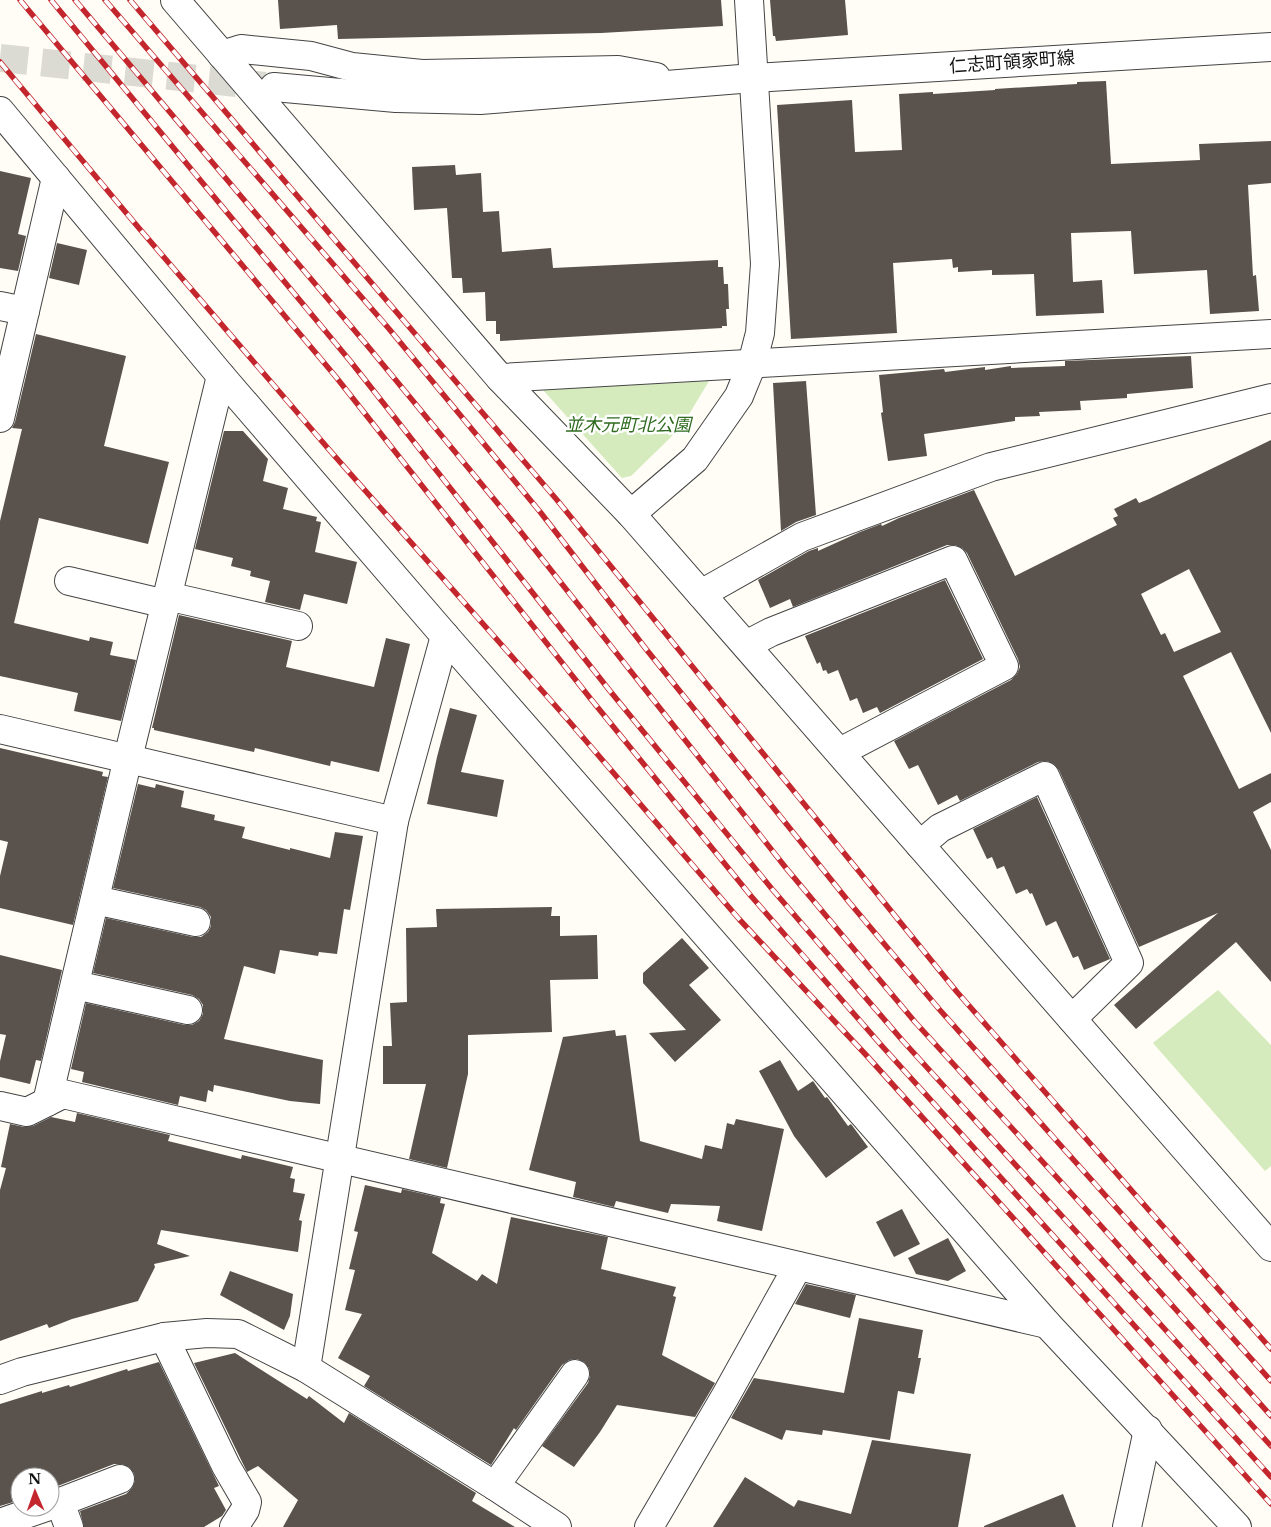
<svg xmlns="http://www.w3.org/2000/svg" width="1271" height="1527" font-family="'Libre Baskerville','Noto Sans JP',serif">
<rect width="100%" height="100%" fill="#fffdf5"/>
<g fill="#d5ebbd">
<polygon points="709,381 688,416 670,438 631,476 622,478 543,390"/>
<polygon points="1218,990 1271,1045 1271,1166 1265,1171 1153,1043"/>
</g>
<g fill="#5a524d" fill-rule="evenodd">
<polygon points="278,0 721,0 723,26 601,33 338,39 337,25 280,29"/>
<polygon points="770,0 845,0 848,35 776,41 775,36 773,36"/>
<polygon points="1106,81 1111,164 1200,160 1199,144 1271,141 1271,183 1248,185 1253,276 1256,275 1259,311 1210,314 1207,270 1134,274 1131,231 1071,233 1073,282 1102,280 1104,313 1036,316 1034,274 992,275 992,270 958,272 958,267 953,268 952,259 893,263 897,333 791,339 777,105 852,100 855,152 902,150 899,94 933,92 933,94 995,90 995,89 1077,84 1077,82"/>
<polygon points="455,165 456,175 481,173 483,212 499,211 502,252 551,248 553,268 718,260 718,267 723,267 724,284 728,284 729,309 726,309 727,326 722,326 722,328 500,341 500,334 496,334 496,321 486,321 485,292 463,293 462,278 452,278 447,208 414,210 412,167"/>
<polygon points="0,171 31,178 18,234 26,236 18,271 0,268"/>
<polygon points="57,243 87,250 79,285 49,278"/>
<polygon points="36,334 126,356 104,446 169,462 148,544 39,518 14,623 89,641 90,637 113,642 110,655 136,660 121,721 74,711 78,693 0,676 0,521 22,429 12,428 15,422"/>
<polygon points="1191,356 1193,388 1127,394 1127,398 1080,401 1081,410 1039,412 1040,416 1015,417 1015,421 924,434 927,456 888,461 881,413 883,412 879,375 944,369 945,372 985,367 985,370 1011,366 1011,368 1065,366 1065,361"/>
<polygon points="806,381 816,515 796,522 781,531 773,383"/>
<polygon points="224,431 243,431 268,459 263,481 288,488 283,509 317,517 316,521 321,522 315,552 357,562 347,604 304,594 300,610 265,602 270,581 250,576 251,571 231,566 233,558 195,549"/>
<path d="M1271,440V733L1231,652L1183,676L1239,789L1271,773V802L1253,812L1271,850V982L1236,942L1136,1029L1114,1005L1218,913L1139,947L1059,770L1054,764L1047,761L1038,762L960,801L957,795L938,805L918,765L909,769L894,741L1011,680L1017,674L1020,667L1018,659L967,553L962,548L955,545H947L793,607L790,599L770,608L758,580L809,551L818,548V551L860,532L881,524L882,526L899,518L974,490L1015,576L1117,525L1113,518L1118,516L1114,509L1136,498L1139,503L1149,499ZM1189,569L1221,632L1174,652L1165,633L1161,635L1141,594Z"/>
<polygon points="945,580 983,659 880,713 877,707 863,713 857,698 850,701 838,670 828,674 826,670 823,671 820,662 817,664 805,636"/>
<polygon points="179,615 292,641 286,667 374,687 386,638 410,644 379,772 331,761 330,766 255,748 254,752 154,730 154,728 152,728"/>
<polygon points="450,708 477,715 461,772 504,780 497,817 427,804 437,757"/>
<polygon points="0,748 103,772 102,776 108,777 73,925 0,908 0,876 8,842 0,840"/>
<polygon points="138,784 155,788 156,784 184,791 181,807 215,815 214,820 245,827 242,838 290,850 290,848 330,858 335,832 363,836 350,910 344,909 337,954 319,952 318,956 280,950 275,974 244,966 224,1039 323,1060 320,1104 290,1101 214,1085 213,1092 208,1090 206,1102 180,1096 178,1105 82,1082 84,1072 71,1069 86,1003 185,1025 192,1025 199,1021 203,1014 203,1005 199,999 192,995 93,973 106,918 193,937 201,937 208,932 211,926 211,917 206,910 200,907 113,888"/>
<polygon points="1037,797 1110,959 1084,970 1078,956 1073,958 1056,921 1046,926 1032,893 1030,894 1027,889 1016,894 1004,866 997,869 992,857 987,859 973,829"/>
<polygon points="552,907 551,916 560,916 560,936 597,935 598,979 550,980 552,1032 468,1035 468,1074 447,1168 409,1159 426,1084 383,1084 383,1046 392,1046 390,1003 407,1002 406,928 437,927 436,909"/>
<polygon points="682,938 709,968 689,985 721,1020 675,1062 649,1033 686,1030 643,983 643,973"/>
<polygon points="0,955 62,970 41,1061 36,1060 30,1084 0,1077 0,1061 6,1035 0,1034"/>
<polygon points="615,1030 616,1036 626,1035 640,1141 702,1159 705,1145 722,1149 727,1123 734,1125 736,1119 784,1129 762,1231 717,1221 720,1206 671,1204 668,1213 616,1201 614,1207 573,1197 576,1182 529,1170 563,1037"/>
<polygon points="780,1060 798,1091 813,1081 825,1098 827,1097 848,1126 851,1124 868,1147 826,1178 794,1136 759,1071"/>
<polygon points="77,1113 170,1135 168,1141 241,1159 242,1155 293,1167 290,1178 295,1179 293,1192 305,1194 299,1220 302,1221 298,1252 161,1230 157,1244 190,1256 154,1264 155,1267 138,1301 72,1319 49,1328 47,1324 0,1341 0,1190 6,1168 1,1167 10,1124 24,1127 33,1126 51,1117 75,1122"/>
<polygon points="365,1185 401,1193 402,1189 441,1198 440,1203 445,1204 432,1253 477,1281 482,1274 497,1284 511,1217 608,1237 601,1269 676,1287 673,1296 676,1297 662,1355 715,1383 695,1417 617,1405 600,1432 574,1467 542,1446 588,1383 590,1376 589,1368 584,1362 577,1359 569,1360 562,1365 516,1430 514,1428 491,1465 364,1386 370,1376 338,1358 362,1314 345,1310 355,1270 349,1269 358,1232 354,1231"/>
<polygon points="902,1209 920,1244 894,1257 876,1222"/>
<polygon points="948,1238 966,1271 948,1281 916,1274 908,1258"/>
<polygon points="230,1271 293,1294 290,1316 284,1330 220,1295"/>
<polygon points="806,1284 856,1295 850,1318 795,1304"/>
<polygon points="859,1318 923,1330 918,1358 921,1358 914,1394 898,1391 890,1440 823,1430 822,1435 786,1430 782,1440 731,1418 754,1378 844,1393"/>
<polygon points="235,1353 307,1399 309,1396 344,1423 349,1413 476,1493 472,1501 515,1527 283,1527 298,1500 258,1466 247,1472 194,1363"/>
<polygon points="159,1362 219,1486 214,1488 226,1510 222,1516 204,1527 84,1527 80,1511 126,1494 132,1488 135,1481 134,1473 129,1467 122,1464 114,1464 50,1489 50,1477 20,1477 20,1500 0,1506 0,1404 42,1391 42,1393 69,1385 70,1387 127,1369 128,1371"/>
<polygon points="872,1440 971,1454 958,1527 713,1527 745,1477 794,1507 798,1500 851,1514"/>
<polygon points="1063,1494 1076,1527 984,1527 984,1526"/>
</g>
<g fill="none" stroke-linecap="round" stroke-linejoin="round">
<polyline stroke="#dbdad3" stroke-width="28" stroke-dasharray="28 14" stroke-linecap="butt" points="0,58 265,86"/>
<defs>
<g id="minor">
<polyline points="175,0 500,378 631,514 1271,1247"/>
<polyline points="222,55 241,49 311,56 352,67 422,74 618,70 656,77"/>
<polyline points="274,87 396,98 480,100 753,78 1271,47"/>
<polyline points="0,111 221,376 445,636 1047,1324 1237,1527"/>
<polyline points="0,306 25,311"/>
<polyline points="500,378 1271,334"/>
<polyline points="0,418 56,178"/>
<polyline points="631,514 695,459 739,396 752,364 760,333 765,264 749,0"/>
<polyline points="69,581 166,604"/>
<polyline points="701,594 802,537 991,467 1271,398"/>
<polyline points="167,596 298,626"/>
<polyline points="746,645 771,632 953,560 1004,666 840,752"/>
<polyline points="0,729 394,821"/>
<polyline points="920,845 940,828 1045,776 1129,963 1072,1019"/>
<polyline points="95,900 196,922"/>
<polyline points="75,985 188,1010"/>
<polyline points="47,1102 128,758 221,376"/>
<polyline points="0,1106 27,1112 63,1094 1047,1324"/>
<polyline points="164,1337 226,1466 247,1502 245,1510 234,1527"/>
<polyline points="306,1368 394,821 445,636"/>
<polyline points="0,1380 22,1372 164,1337 207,1333 238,1334 306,1368 495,1486 557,1527"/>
<polyline points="495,1486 575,1374"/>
<polyline points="60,1502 69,1527"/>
<polyline points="50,1506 120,1479"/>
<polyline points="0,1523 46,1507"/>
<polyline points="649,1527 725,1397 798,1266"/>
<polyline points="1127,1527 1148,1430"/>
</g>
</defs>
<use href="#minor" stroke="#444" stroke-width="30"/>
<use href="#minor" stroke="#fff" stroke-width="28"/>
<defs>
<g id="rail">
<polyline points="20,0 336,377 590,698 751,896 882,1046 1271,1477"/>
<polyline points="51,0 351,362 610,691 772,889 902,1040 1271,1446"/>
<polyline points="75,0 366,344 517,527 786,868 915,1022 1094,1218 1271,1416"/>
<polyline points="105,0 390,330 541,513 646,649 849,902 939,1009 1271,1381"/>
<polyline points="130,0 557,500 957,992 1271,1349"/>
<polyline points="0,62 138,227 332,453 568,720 739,919 867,1056 1271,1504"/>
</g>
</defs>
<use href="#rail" stroke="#c4262e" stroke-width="5.5"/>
<use href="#rail" stroke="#fff" stroke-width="4" stroke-dasharray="11" stroke-linecap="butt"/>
</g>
<g text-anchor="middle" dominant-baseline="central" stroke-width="5" stroke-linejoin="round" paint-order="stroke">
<g font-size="18" fill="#111" stroke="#fff">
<text transform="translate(1012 62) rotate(-4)">仁志町領家町線</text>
</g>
<g font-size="18" font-style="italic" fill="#2f6b1f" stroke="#fff">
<text x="628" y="425">並木元町北公園</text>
</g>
</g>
<g transform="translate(35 1492) rotate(358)"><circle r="24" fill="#ffffff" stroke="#a0a0a0"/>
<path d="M0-4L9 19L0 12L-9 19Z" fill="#c4262e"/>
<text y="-8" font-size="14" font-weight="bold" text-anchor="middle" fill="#111111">N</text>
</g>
</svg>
